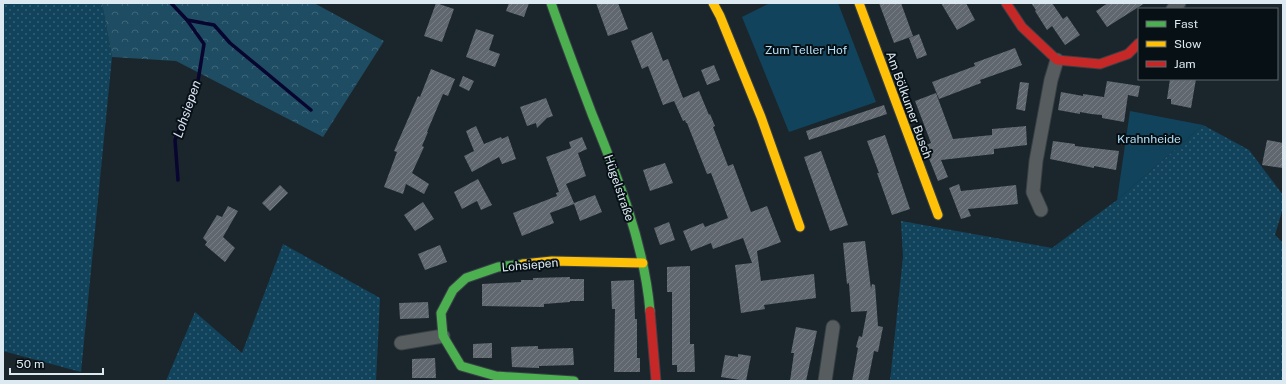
<svg xmlns="http://www.w3.org/2000/svg" width="1286" height="384" font-family="'Public Sans',sans-serif">
<defs>
<pattern id="grass-dots" width="8" height="8" patternUnits="userSpaceOnUse"><rect width="8" height="8" fill="#11445c"/><path d="M2 2h.1M6 6h.1" fill="none" stroke="#335f74" stroke-width="1.8" stroke-linecap="round"/></pattern>
<pattern id="forest-crowns" width="20" height="18" patternUnits="userSpaceOnUse"><rect width="20" height="18" fill="#1e4c62"/><path d="M2 6a3 3 0 1 1 6 0M12 15a3 3 0 1 1 6 0" fill="none" stroke="#3e6679"/></pattern>
<pattern id="building-hatch" width="6" height="6" patternUnits="userSpaceOnUse"><rect width="6" height="6" fill="#60676e"/><path d="M-1 1l2-2M0 6l6-6M5 7l2-2" fill="none" stroke="#767d83"/></pattern>
</defs>
<rect width="100%" height="100%" fill="#1b262c"/>
<g fill="url(#grass-dots)">
<polygon points="3,3 102,3 112,57 81,372 3,351"/>
<polygon points="1203,125 1249,150 1283,195 1283,208 1275,235 1283,243 1283,381 890,381 903,257 901,221 1052,248 1117,200"/>
<polygon points="283,244 380,298 376,381 166,381 195,312 242,353"/>
</g>
<polygon fill="url(#forest-crowns)" points="102,3 314,3 384,41 323,137 176,61 112,57"/>
<g fill="#11445c">
<polygon points="770,3 838,3 876,102 789,132 742,17"/>
<polygon points="1130,111 1203,125 1117,200"/>
</g>
<g fill="none" stroke-linecap="round" stroke-linejoin="round">
<g stroke="#090531" stroke-width="3.5">
<polyline points="171,3 187,20 214,25 230,43 311,110"/>
<polyline points="178,180 175,140 197,87 204,44 187,20"/>
</g>
</g>
<g fill="url(#building-hatch)">
<polygon points="436,3 454,9 442,42 424,36"/>
<polygon points="509,3 529,3 524,17 506,11"/>
<polygon points="596,3 618,3 628,29 608,36"/>
<polygon points="879,3 901,3 913,36 894,43"/>
<polygon points="941,3 966,3 975,20 957,30"/>
<polygon points="1031,3 1052,3 1063,19 1067,16 1080,35 1065,45 1052,26 1047,30 1035,11 1036,10"/>
<polygon points="1108,3 1145,3 1107,27 1096,11"/>
<polygon points="476,29 494,35 489,50 500,54 495,67 466,57"/>
<polygon points="652,32 663,61 668,59 683,98 699,91 709,115 710,114 715,126 713,127 728,166 733,164 751,212 767,206 781,242 757,251 761,281 814,274 816,298 764,305 765,309 741,313 735,265 752,263 743,238 713,249 711,243 691,251 683,231 703,223 705,227 728,218 711,173 707,174 687,123 686,123 685,120 683,121 674,101 663,105 648,66 642,69 631,41"/>
<polygon points="919,34 927,55 917,59 909,38"/>
<polygon points="1015,48 1022,65 980,80 981,83 939,99 932,82 975,66 974,63"/>
<polygon points="714,65 720,80 707,85 701,70"/>
<polygon points="431,69 455,79 448,96 443,94 427,132 428,132 422,146 424,147 412,173 429,184 424,194 406,184 403,194 384,187 397,152 394,151 418,96 420,97"/>
<polygon points="463,76 474,81 469,91 459,86"/>
<polygon points="1170,79 1196,79 1191,108 1171,104 1171,99 1167,99"/>
<polygon points="1107,81 1140,86 1138,97 1128,95 1124,122 1102,118 1102,115 1091,114 1080,112 1080,114 1058,110 1061,92 1083,96 1083,94 1104,97"/>
<polygon points="1020,82 1029,83 1025,111 1016,109"/>
<polygon points="936,93 953,139 992,135 992,129 1026,126 1027,145 994,149 994,154 941,160 948,177 938,181 924,146 931,143 915,101"/>
<polygon points="546,98 553,116 547,118 537,128 536,123 527,126 520,107"/>
<polygon points="884,105 887,114 809,140 806,131"/>
<polygon points="476,126 484,144 501,137 502,139 508,136 516,159 502,164 499,157 472,172 464,156 474,151 466,131"/>
<polygon points="885,135 910,209 892,215 877,173 879,173 867,141"/>
<polygon points="582,137 587,149 578,153 586,176 566,184 574,203 595,195 602,212 580,221 574,204 550,213 554,223 522,236 513,213 557,196 556,193 559,192 546,157 571,148 569,142"/>
<polygon points="1267,140 1283,143 1283,168 1262,165"/>
<polygon points="1053,141 1075,144 1075,146 1119,151 1116,170 1094,166 1094,168 1050,159"/>
<polygon points="821,151 848,225 830,231 804,157"/>
<polygon points="665,163 673,183 650,191 643,170"/>
<polygon points="478,179 492,205 481,210 477,201 462,209 454,192"/>
<polygon points="959,184 961,191 1016,185 1018,204 968,209 971,216 961,219 949,188"/>
<polygon points="280,185 288,193 270,211 262,203"/>
<polygon points="423,202 434,219 415,231 404,215"/>
<polygon points="228,206 238,211 223,237 235,248 225,262 205,245 207,242 203,238 217,215 222,217"/>
<polygon points="669,222 675,240 660,245 654,228"/>
<polygon points="865,241 871,289 872,284 875,285 878,326 883,327 878,352 874,351 868,381 852,381 858,348 856,347 859,336 862,337 867,311 851,312 849,283 847,284 843,243"/>
<polygon points="440,245 447,262 425,270 418,254"/>
<polygon points="690,266 690,344 694,344 695,372 677,372 677,365 672,365 672,292 667,292 667,267"/>
<polygon points="570,277 570,279 584,279 584,301 570,301 570,302 544,304 544,307 482,306 482,284 521,282 521,280 533,280 533,278"/>
<polygon points="634,280 635,319 637,319 637,358 640,358 640,372 614,372 615,309 612,309 611,281"/>
<polygon points="428,302 429,318 400,319 399,303"/>
<polygon points="796,327 817,331 806,381 790,381 794,353 791,353"/>
<polygon points="492,343 492,358 473,358 473,344"/>
<polygon points="538,346 538,349 573,348 574,365 539,366 539,368 512,367 511,347"/>
<polygon points="738,354 751,356 746,381 721,377 725,355 738,357"/>
<polygon points="435,358 436,378 412,378 412,359"/>
</g>
<g fill="none" stroke-linecap="round" stroke-linejoin="round">
<defs>
<g id="street">
<polyline points="1173,9 1179,3"/>
<polyline points="1041,210 1033,192 1036,161 1051,80 1057,60"/>
<polyline points="401,343 443,336"/>
<polyline points="825,381 833,327"/>
</g>
<g id="fast">
<path d="M551,3C564,40 578,77 592,114C618,178 644,243 650,311"/>
<polyline points="523,264 498,267 466,278 453,290 441,313 443,336 461,366 496,376 574,381"/>
</g>
<g id="slow">
<polyline points="713,3 720,16 761,117 800,227"/>
<polyline points="859,3 938,215"/>
<polyline points="523,264 552,261 643,263"/>
</g>
<g id="jam">
<polyline points="1006,3 1022,27 1057,60 1100,64 1128,54 1139,43"/>
<polyline points="650,311 656,381"/>
</g>
</defs>
<use href="#street" stroke="#384046" stroke-width="15"/>
<use href="#fast" stroke="#384046" stroke-width="11"/>
<use href="#slow" stroke="#384046" stroke-width="11"/>
<use href="#jam" stroke="#384046" stroke-width="11"/>
<use href="#street" stroke="#575c5e" stroke-width="13"/>
<use href="#fast" stroke="#4caf50" stroke-width="9"/>
<use href="#slow" stroke="#ffc107" stroke-width="9"/>
<use href="#jam" stroke="#c62828" stroke-width="9"/>
</g>
<g text-anchor="middle" dominant-baseline="central" stroke-width="4" stroke-linejoin="round" paint-order="stroke">
<g font-size="12" fill="#b3dff8" stroke="#071015">
<text x="806" y="50">Zum Teller Hof</text>
<text x="1149" y="139">Krahnheide</text>
</g>
<g font-size="12" fill="#dce9f1" stroke="#071015">
<text transform="translate(909 105) rotate(70)">Am Bölkumer Busch</text>
<text transform="translate(619 188) rotate(71)">Hügelstraße</text>
<text transform="translate(530 265) rotate(-5)">Lohsiepen</text>
</g>
<g font-size="13" font-style="italic" fill="#dde2f7" stroke="#071015">
<text transform="translate(187 109) rotate(-71)">Lohsiepen</text>
</g>
</g>
<rect width="1286" height="384" fill="none" stroke="#dce9f1" stroke-width="8"/>
<rect x="1138" y="8" width="140" height="72" fill="#071015" stroke="#5c676d"/>
<rect x="1146" y="21" width="20" height="6" fill="#4caf50" stroke="#5c676d"/>
<text x="1174" y="28" font-size="12" fill="#dce9f1">Fast</text>
<rect x="1146" y="41" width="20" height="6" fill="#ffc107" stroke="#5c676d"/>
<text x="1174" y="48" font-size="12" fill="#dce9f1">Slow</text>
<rect x="1146" y="61" width="20" height="6" fill="#c62828" stroke="#5c676d"/>
<text x="1174" y="68" font-size="12" fill="#dce9f1">Jam</text>
<path d="M10 368v6h93v-6" fill="none" stroke="#dce9f1" stroke-width="2"/>
<text x="16" y="368" font-size="12" fill="#dce9f1" stroke="#071015" stroke-width="3" paint-order="stroke">50 m</text>
</svg>
